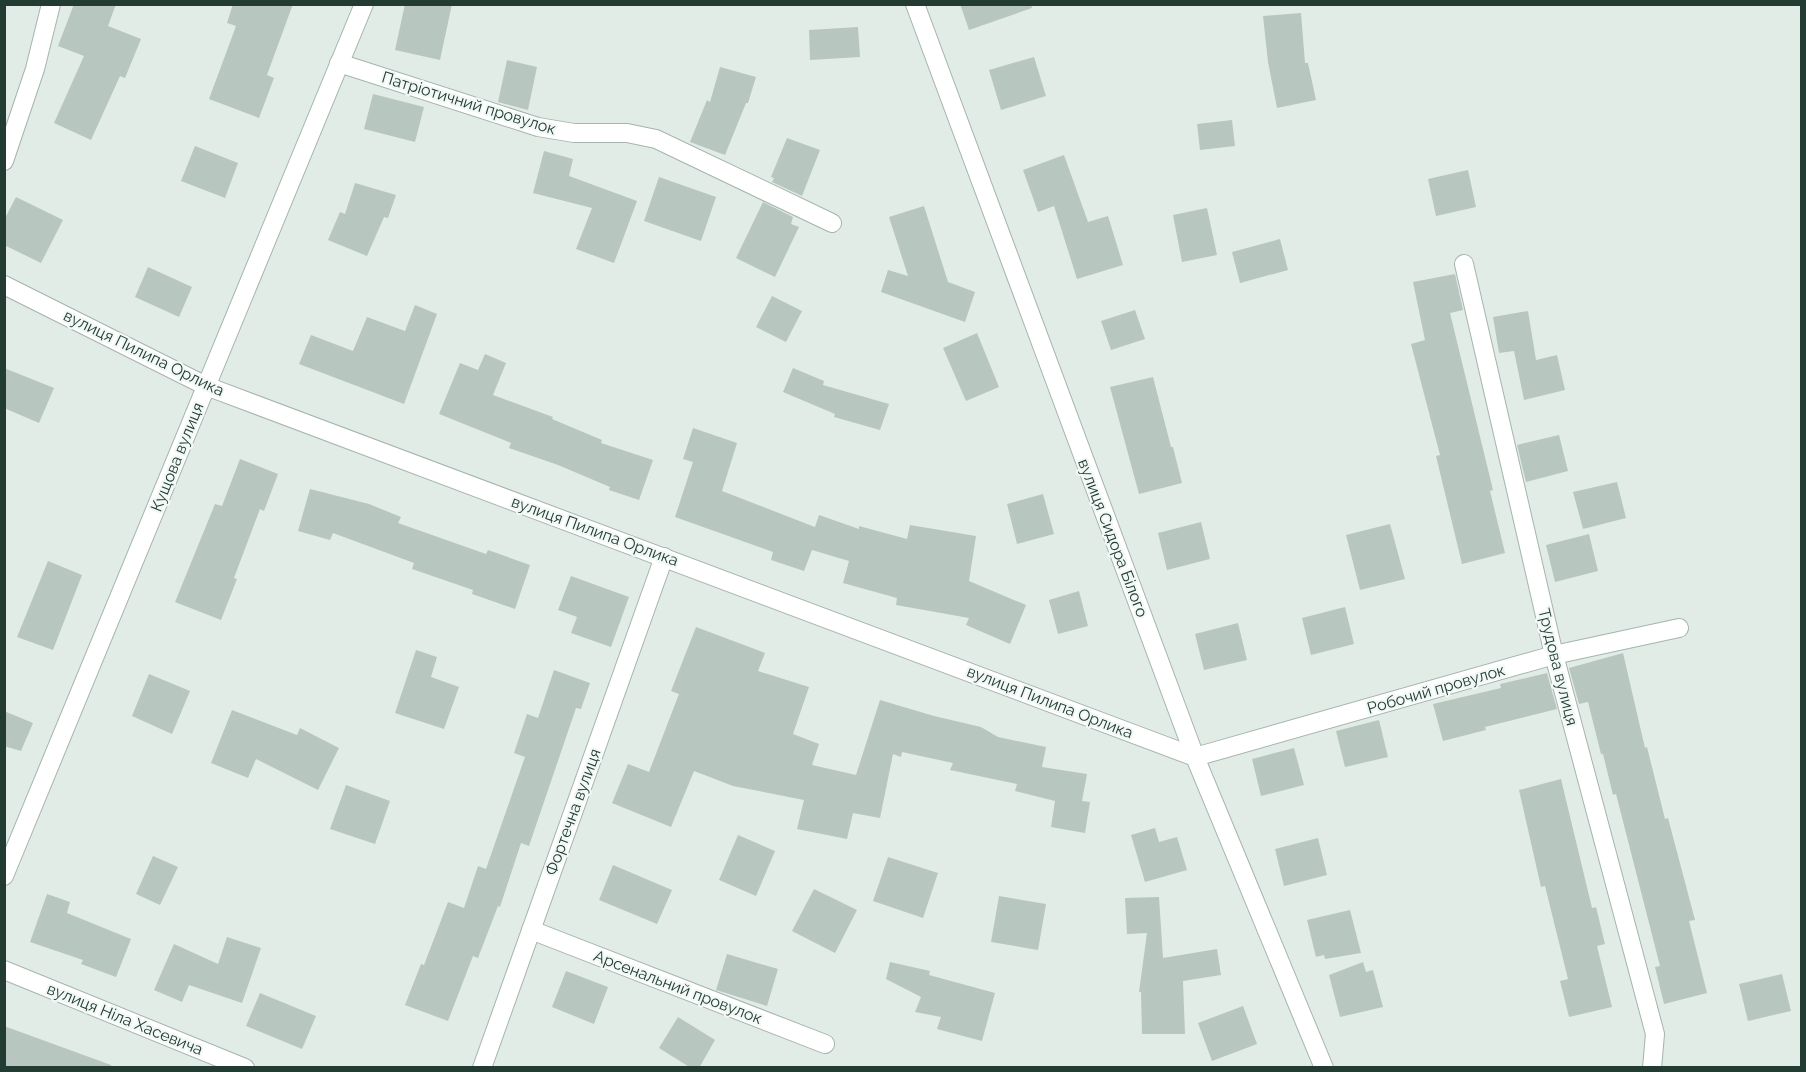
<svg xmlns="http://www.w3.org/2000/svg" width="1806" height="1072" font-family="Raleway,sans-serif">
<rect width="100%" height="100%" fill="#e2ece7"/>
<g fill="#b7c6bf">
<polygon points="74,4 116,4 108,26 141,39 125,78 120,76 91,140 54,123 84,56 58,46"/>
<polygon points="233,4 293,4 267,75 274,78 259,118 209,99 236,26 227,23"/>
<polygon points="405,4 452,4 440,60 395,50"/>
<polygon points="960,4 1031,4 1032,8 969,30"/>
<polygon points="1301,13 1305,63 1308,63 1316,100 1277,108 1268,62 1263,16"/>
<polygon points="858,27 860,57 810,60 809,30"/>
<polygon points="1034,57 1046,96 1001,110 989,70"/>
<polygon points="507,60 537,67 528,110 498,102"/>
<polygon points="720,67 756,77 748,103 746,103 725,155 690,142 707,100 710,102"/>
<polygon points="373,94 424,107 415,142 364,129"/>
<polygon points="1232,120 1235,146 1200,150 1197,124"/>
<polygon points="787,138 820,150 802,196 772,182 774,178 771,177"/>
<polygon points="195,146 238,163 225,198 181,181"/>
<polygon points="544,151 573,159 569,176 637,201 614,263 576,249 592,208 533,193"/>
<polygon points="1064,155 1088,222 1108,216 1123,265 1077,279 1054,206 1038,212 1023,170"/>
<polygon points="1468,170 1476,207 1436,216 1428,179"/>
<polygon points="659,177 716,197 701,241 644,221"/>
<polygon points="355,183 396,195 388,218 384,217 367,256 328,240 340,212 345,214"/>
<polygon points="16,197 63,220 41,263 4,245 4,220"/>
<polygon points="763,202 793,217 791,224 799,227 775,277 736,258"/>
<polygon points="924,206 948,282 975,292 965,322 881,292 888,270 908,276 889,217"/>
<polygon points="1207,208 1217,255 1182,262 1173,215"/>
<polygon points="1280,239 1288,270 1240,283 1232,252"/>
<polygon points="148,267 192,287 179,317 135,297"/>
<polygon points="1455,274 1463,310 1450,313 1493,490 1490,491 1505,553 1462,564 1436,456 1440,455 1411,344 1425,340 1413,282"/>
<polygon points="772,296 802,311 786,342 756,327"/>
<polygon points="415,305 437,314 404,404 299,364 311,335 353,351 367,317 405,331"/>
<polygon points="1135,310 1145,339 1111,350 1101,321"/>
<polygon points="1528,311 1536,360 1557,355 1565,390 1524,400 1514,351 1499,353 1493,317"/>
<polygon points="977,333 999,387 966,401 943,348"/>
<polygon points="485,354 506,363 493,395 553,417 552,419 602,440 601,443 653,460 639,500 609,490 610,487 558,465 509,448 511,443 439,414 460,363 478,370"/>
<polygon points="4,368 54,388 39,423 4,408"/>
<polygon points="793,368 824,381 823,385 889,404 880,430 834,417 835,414 783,392"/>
<polygon points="1153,377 1171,447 1173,447 1182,483 1139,494 1110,387"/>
<polygon points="693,428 737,443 722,491 815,527 819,515 859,529 859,526 907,539 910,525 976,536 969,581 1026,605 1010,644 966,625 969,618 896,605 897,598 843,583 849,561 812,550 804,571 771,560 773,552 675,517 693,462 683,459"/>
<polygon points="1559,435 1568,471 1526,482 1517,445"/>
<polygon points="240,459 278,474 264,511 260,509 234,578 237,579 221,620 175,602 215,504 222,506"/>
<polygon points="1617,482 1626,518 1583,529 1573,492"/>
<polygon points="310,489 369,504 401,517 398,523 486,554 488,550 530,565 515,609 472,594 473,590 412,569 414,563 333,533 330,540 298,531"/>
<polygon points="1043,494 1054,534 1017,544 1007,504"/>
<polygon points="1201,522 1210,559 1167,570 1158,533"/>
<polygon points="1390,524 1405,579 1360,590 1346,535"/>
<polygon points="1589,534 1598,571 1555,582 1546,545"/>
<polygon points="48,561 82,575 53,650 17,637"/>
<polygon points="571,576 629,597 611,647 571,633 577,617 558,610"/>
<polygon points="1079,591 1088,626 1058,634 1049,600"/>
<polygon points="1345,607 1354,644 1311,655 1302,618"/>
<polygon points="1238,623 1247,660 1204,670 1195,634"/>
<polygon points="696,627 765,653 758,671 809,687 793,734 819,744 812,765 856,775 880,700 934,716 981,727 998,737 1046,747 1042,767 1087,774 1082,801 1090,802 1085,833 1051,827 1055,801 1015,791 1017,784 950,770 953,763 902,752 901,757 893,754 880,818 853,813 847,839 797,829 804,800 733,786 694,771 671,827 612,803 628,764 649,772 679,694 671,691"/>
<polygon points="416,650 437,657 431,677 459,687 444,729 395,713"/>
<polygon points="1623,653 1645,748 1647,747 1665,819 1668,818 1695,920 1689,921 1707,993 1664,1004 1655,967 1660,966 1616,794 1613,795 1603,754 1601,754 1588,702 1579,704 1569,668"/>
<polygon points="554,670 590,683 581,709 576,708 529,846 521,843 500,907 498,906 478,958 473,956 448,1021 405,1005 421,964 424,965 448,902 464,908 478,866 486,869 525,757 514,753 527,714 538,718"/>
<polygon points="1547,673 1557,709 1485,727 1486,730 1443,741 1433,704 1501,688 1500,684"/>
<polygon points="149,674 190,691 172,734 132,716"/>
<polygon points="232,710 297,735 300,728 339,748 318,790 256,759 248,778 211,763"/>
<polygon points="4,711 33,723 21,751 4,746"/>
<polygon points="1379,720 1388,757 1345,767 1336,731"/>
<polygon points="1294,748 1304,785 1261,796 1252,759"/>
<polygon points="1561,779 1592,908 1596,907 1605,944 1597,946 1612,1007 1569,1017 1560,981 1568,979 1545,886 1541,887 1519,790"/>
<polygon points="346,785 390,801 375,844 330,829"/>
<polygon points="1155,828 1159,842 1177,837 1187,870 1145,882 1131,835"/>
<polygon points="738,835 775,851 756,896 719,880"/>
<polygon points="1318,838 1327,875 1284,886 1275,849"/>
<polygon points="153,856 178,867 160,905 136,894"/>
<polygon points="888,857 938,873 923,918 873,901"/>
<polygon points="613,865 672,890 657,924 599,900"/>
<polygon points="814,889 857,910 835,953 792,931"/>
<polygon points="47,894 70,902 67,913 131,939 116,977 81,964 83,960 30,942"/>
<polygon points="999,896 1046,904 1038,950 991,942"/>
<polygon points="1159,897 1163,958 1217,949 1221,975 1183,981 1185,1034 1142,1034 1141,992 1139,992 1147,933 1127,934 1125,898"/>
<polygon points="1350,910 1361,953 1325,959 1324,955 1316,957 1307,920"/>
<polygon points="227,937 261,948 242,1003 189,985 182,1002 154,990 174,944 218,964"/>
<polygon points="727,954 778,969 767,1006 716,990"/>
<polygon points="890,962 930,971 929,975 995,993 982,1041 937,1029 941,1017 915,1012 921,997 886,979"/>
<polygon points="1363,962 1366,972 1373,970 1383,1007 1340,1017 1329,975"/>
<polygon points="566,971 608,987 594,1024 552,1007"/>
<polygon points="1782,974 1791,1011 1748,1021 1739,984"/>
<polygon points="260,993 316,1016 302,1049 246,1026"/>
<polygon points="1243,1006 1257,1044 1212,1061 1198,1023"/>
<polygon points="678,1017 715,1040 699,1068 691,1068 659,1048"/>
<polygon points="4,1026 111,1065 110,1068 4,1068"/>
</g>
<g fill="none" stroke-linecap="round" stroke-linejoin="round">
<defs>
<g id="minor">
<polyline points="915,4 1195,757 1324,1068"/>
<polyline points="339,63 538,127 574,133 627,133 656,139 832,223"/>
<polyline points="4,161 35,69 51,4"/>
<polyline points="1464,264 1554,655 1655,1034 1652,1068"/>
<polyline points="4,285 206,386 1195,757 1554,655 1679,628"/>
<polyline points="4,876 364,4"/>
<polyline points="531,930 825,1044"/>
<polyline points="4,970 245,1068"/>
<polyline points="482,1068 664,557"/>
</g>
</defs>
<use href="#minor" stroke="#a5b4ae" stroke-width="20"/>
<use href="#minor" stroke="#fff" stroke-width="18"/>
</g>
<g text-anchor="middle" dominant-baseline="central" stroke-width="4.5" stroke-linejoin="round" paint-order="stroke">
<g font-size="16" fill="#223c34" stroke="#f2f8f5">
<text transform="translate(469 103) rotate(17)">Патріотичний провулок</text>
<text transform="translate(144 353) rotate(26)">вулиця Пилипа Орлика</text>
<text transform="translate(177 457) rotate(-68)">Кущова вулиця</text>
<text transform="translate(595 531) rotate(20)">вулиця Пилипа Орлика</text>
<text transform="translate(1113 538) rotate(69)">вулиця Сидора Білого</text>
<text transform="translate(1558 667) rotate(76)">Трудова вулиця</text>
<text transform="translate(1436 689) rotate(-16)">Робочий провулок</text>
<text transform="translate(1050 702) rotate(21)">вулиця Пилипа Орлика</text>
<text transform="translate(573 812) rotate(-70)">Фортечна вулиця</text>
<text transform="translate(678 987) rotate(21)">Арсенальний провулок</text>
<text transform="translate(125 1019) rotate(22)">вулиця Ніла Хасевича</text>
</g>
</g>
<rect width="1806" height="1072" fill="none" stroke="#223c34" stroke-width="12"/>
</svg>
